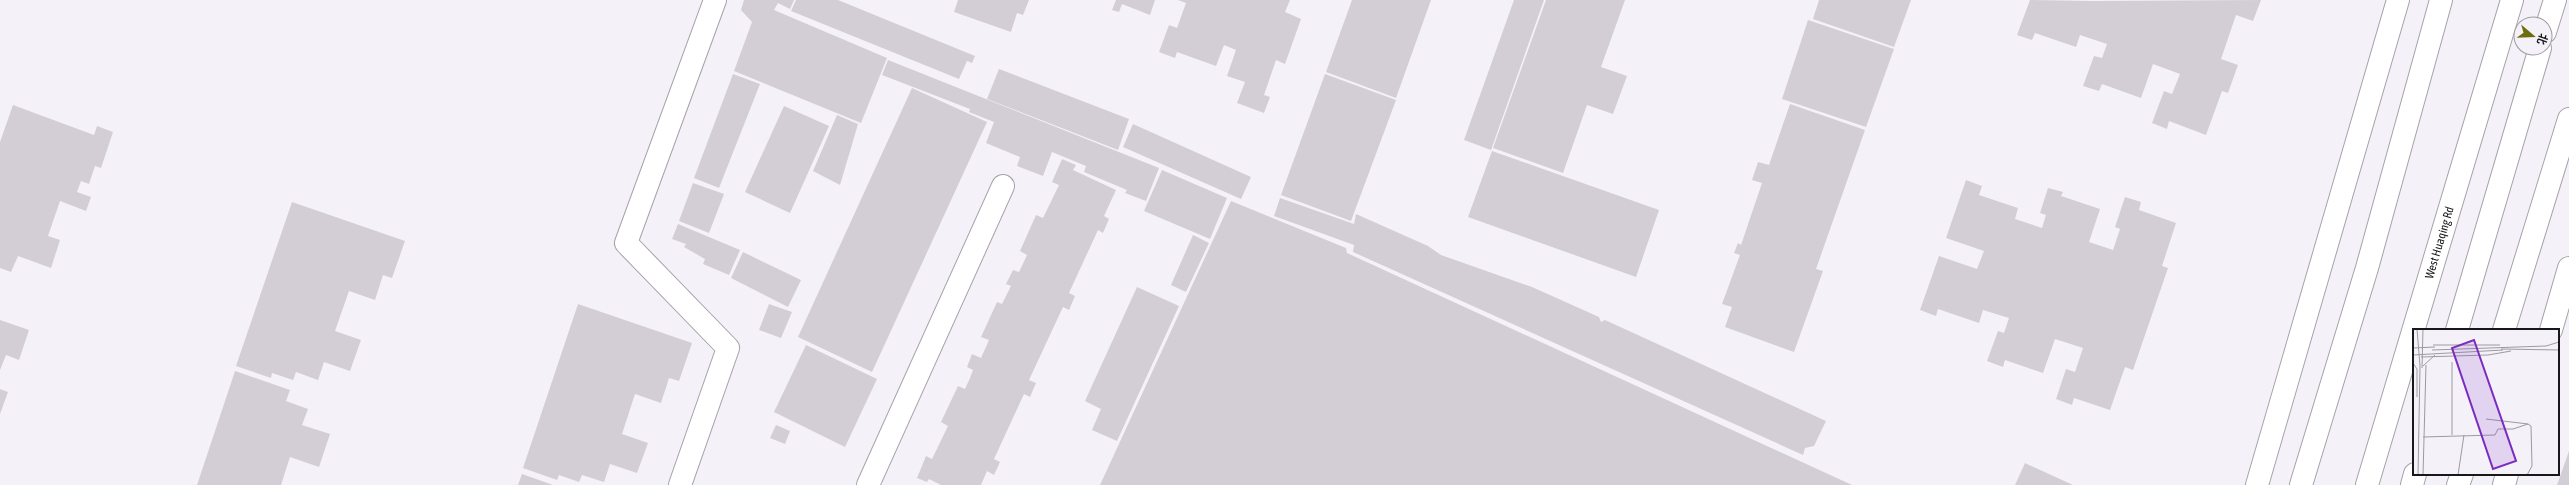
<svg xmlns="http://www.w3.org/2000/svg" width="2569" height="485" font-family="'Asap Condensed','Noto Sans SC',sans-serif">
<rect width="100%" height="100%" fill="#f5f1f9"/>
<g fill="#d3ced6">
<polygon points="744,0 794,0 790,9 778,3 774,10 887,58 861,123 734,71 752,22 741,10"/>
<polygon points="796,0 838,0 975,56 972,63 967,61 959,79 791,11"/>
<polygon points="958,0 1029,0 1023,15 1017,13 1011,32 954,12"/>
<polygon points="1116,0 1155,0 1150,15 1122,4 1119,12 1112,10"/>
<polygon points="1178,0 1290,0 1285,12 1301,19 1285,64 1276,60 1264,95 1270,97 1264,113 1237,103 1245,82 1227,76 1236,50 1224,45 1216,66 1177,52 1175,58 1159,52 1169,25 1177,28 1186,3"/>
<polygon points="1352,0 1431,0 1396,98 1326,72"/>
<polygon points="1514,0 1544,0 1491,150 1464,140"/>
<polygon points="1546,0 1625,0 1601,67 1627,76 1613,114 1587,105 1563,173 1493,148"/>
<polygon points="1819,0 1911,0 1894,47 1813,19"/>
<polygon points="2030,0 2093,1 2261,0 2253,21 2236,15 2221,59 2238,65 2228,93 2222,91 2206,135 2169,121 2167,129 2152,123 2164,91 2172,94 2180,74 2153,64 2141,98 2102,84 2099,91 2083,86 2094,56 2102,58 2107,44 2080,35 2076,47 2035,33 2032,40 2017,35"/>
<polygon points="1808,20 1894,49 1866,127 1782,99"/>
<polygon points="888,60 1159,168 1146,201 1125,193 1127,190 1084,172 1086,166 1052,152 1043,176 1017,166 1020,157 986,143 994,122 969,112 970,109 882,75"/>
<polygon points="999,69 1129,119 1118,150 987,99"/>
<polygon points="733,74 760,84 719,188 694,178"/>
<polygon points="1325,74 1396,100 1351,221 1281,195"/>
<polygon points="912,88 987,122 872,372 798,337"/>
<polygon points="1790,104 1865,130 1816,269 1823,271 1794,352 1725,327 1732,307 1722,304 1740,255 1734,253 1738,243 1741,245 1762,183 1752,180 1758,162 1769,165"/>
<polygon points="13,105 94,135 97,126 113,132 101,168 95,166 89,184 81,181 77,192 91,197 86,211 60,201 48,236 60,240 51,268 18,256 11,272 0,268 0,142"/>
<polygon points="784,106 829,126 790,213 745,192"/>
<polygon points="837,115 858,124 840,185 813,171"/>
<polygon points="1133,124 1251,177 1241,199 1123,147"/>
<polygon points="1492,151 1659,210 1636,277 1468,217"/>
<polygon points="1062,159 1076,165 1073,170 1116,190 1104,216 1109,219 1103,233 1098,230 1069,293 1075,296 1069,310 1063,307 1029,380 1036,383 1030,397 1024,394 994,459 1000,462 994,475 987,471 981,485 941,485 929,479 927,482 917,478 926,456 932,459 948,426 941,422 958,386 965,389 970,378 973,370 967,367 972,354 981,358 989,340 981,337 997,302 1002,304 1011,286 1006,284 1013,270 1019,272 1027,255 1020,251 1036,215 1043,218 1059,185 1052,182"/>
<polygon points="1162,170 1227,198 1210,239 1144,211"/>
<polygon points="1966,180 1982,186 1979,195 2018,208 2015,219 2042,228 2046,215 2040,213 2048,188 2063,192 2061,196 2100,209 2089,242 2113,250 2120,229 2115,227 2125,197 2141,202 2139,210 2176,223 2162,266 2168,268 2133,370 2125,367 2110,410 2074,398 2072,405 2056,399 2066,369 2075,372 2083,348 2055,339 2043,373 2005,360 2003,367 1987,361 1998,331 2004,333 2009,318 1983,310 1979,323 1938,309 1936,316 1920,310 1939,256 1977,269 1984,251 1946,238"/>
<polygon points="693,183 724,194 709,233 679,221"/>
<polygon points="1280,198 1354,224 1356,214 1428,246 1441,255 1532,287 1599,317 1601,322 1605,320 1826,421 1814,446 1805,448 1803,455 1353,252 1354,245 1274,216"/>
<polygon points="1231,201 1346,248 1347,253 1852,485 1100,485"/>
<polygon points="292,202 405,241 392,278 383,275 375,300 349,291 335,331 361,340 350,371 324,362 318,380 296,372 293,380 272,373 271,378 236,366"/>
<polygon points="678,224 740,250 729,275 703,264 705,259 684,247 686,244 672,239"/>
<polygon points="1193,235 1209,243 1186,292 1171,285"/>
<polygon points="743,252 801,280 788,307 731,278"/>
<polygon points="1137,287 1179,306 1117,441 1092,430 1101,409 1085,401"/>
<polygon points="578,304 692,343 679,381 669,378 661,403 635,394 622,434 648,443 637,473 610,464 604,482 582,475 579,482 559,475 557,480 523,468"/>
<polygon points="769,304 792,312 781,338 759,330"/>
<polygon points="0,320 29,330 19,360 6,355 0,370"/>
<polygon points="806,345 877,379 845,447 774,412"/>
<polygon points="235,371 290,390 286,401 308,409 302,425 330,434 319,467 290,457 281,485 197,485"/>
<polygon points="0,389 8,392 0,414"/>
<polygon points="776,425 790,431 785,444 770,438"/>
<polygon points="2569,451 2569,485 2557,485"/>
<polygon points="2025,463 2073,485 2015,485"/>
<polygon points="522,474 553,485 518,485"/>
</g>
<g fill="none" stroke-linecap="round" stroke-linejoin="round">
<defs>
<g id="minor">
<polyline points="2551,330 2569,268"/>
<polyline points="680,485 728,348 626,243 715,0"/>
<polyline points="868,485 1003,186"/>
<polyline points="2257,485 2398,0"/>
<polyline points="2504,485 2507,474"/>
</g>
<g id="major">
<polyline points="2545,32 2555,0"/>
<polyline points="2457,330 2540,48"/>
<polyline points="2504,330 2569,119"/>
<polyline points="2301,485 2367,268 2441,0"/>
<path id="s1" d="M2367,485L2512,0"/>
<polyline points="2412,485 2415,474"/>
<polyline points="2458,485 2462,474"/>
</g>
</defs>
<use href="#minor" stroke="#a7a2aa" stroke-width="24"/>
<use href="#major" stroke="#a7a2aa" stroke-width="24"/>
<use href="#minor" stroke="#fff" stroke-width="22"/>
<use href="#major" stroke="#fff" stroke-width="22"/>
</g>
<g text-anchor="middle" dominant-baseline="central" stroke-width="4" stroke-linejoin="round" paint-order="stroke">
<g font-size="12" fill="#181719" stroke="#f5f1f9">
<text stroke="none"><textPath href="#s1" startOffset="253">West Huaqing Rd</textPath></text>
</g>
</g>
<g transform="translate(2413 329)">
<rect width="146" height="146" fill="#f5f1f9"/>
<path fill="none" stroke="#9d9a9f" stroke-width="1" d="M4,0L7,37L5,146M20,16H87M0,19L22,18M88,20L146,21M19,21L133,17L146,13M0,26L90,21M8,28L75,26L98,22M0,34L4,40V68M10,37L22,26M9,39L10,0M73,90L115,95M39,106V33M10,108L82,106L85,100H100L115,95L118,97L119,137L114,146M10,146L13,36M45,146L51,106"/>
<path fill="#7b2cbf" fill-opacity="0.15" stroke="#7b2cbf" stroke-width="2" d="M61,11L103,132L80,140L39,19Z"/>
<rect width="146" height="146" fill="none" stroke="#181719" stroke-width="2"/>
</g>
<g transform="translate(2533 36) rotate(109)"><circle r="19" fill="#f5f1f9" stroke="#9d9a9f"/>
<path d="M0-3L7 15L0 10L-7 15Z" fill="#6e6d0e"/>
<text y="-6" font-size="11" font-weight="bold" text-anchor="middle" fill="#181719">北</text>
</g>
</svg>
